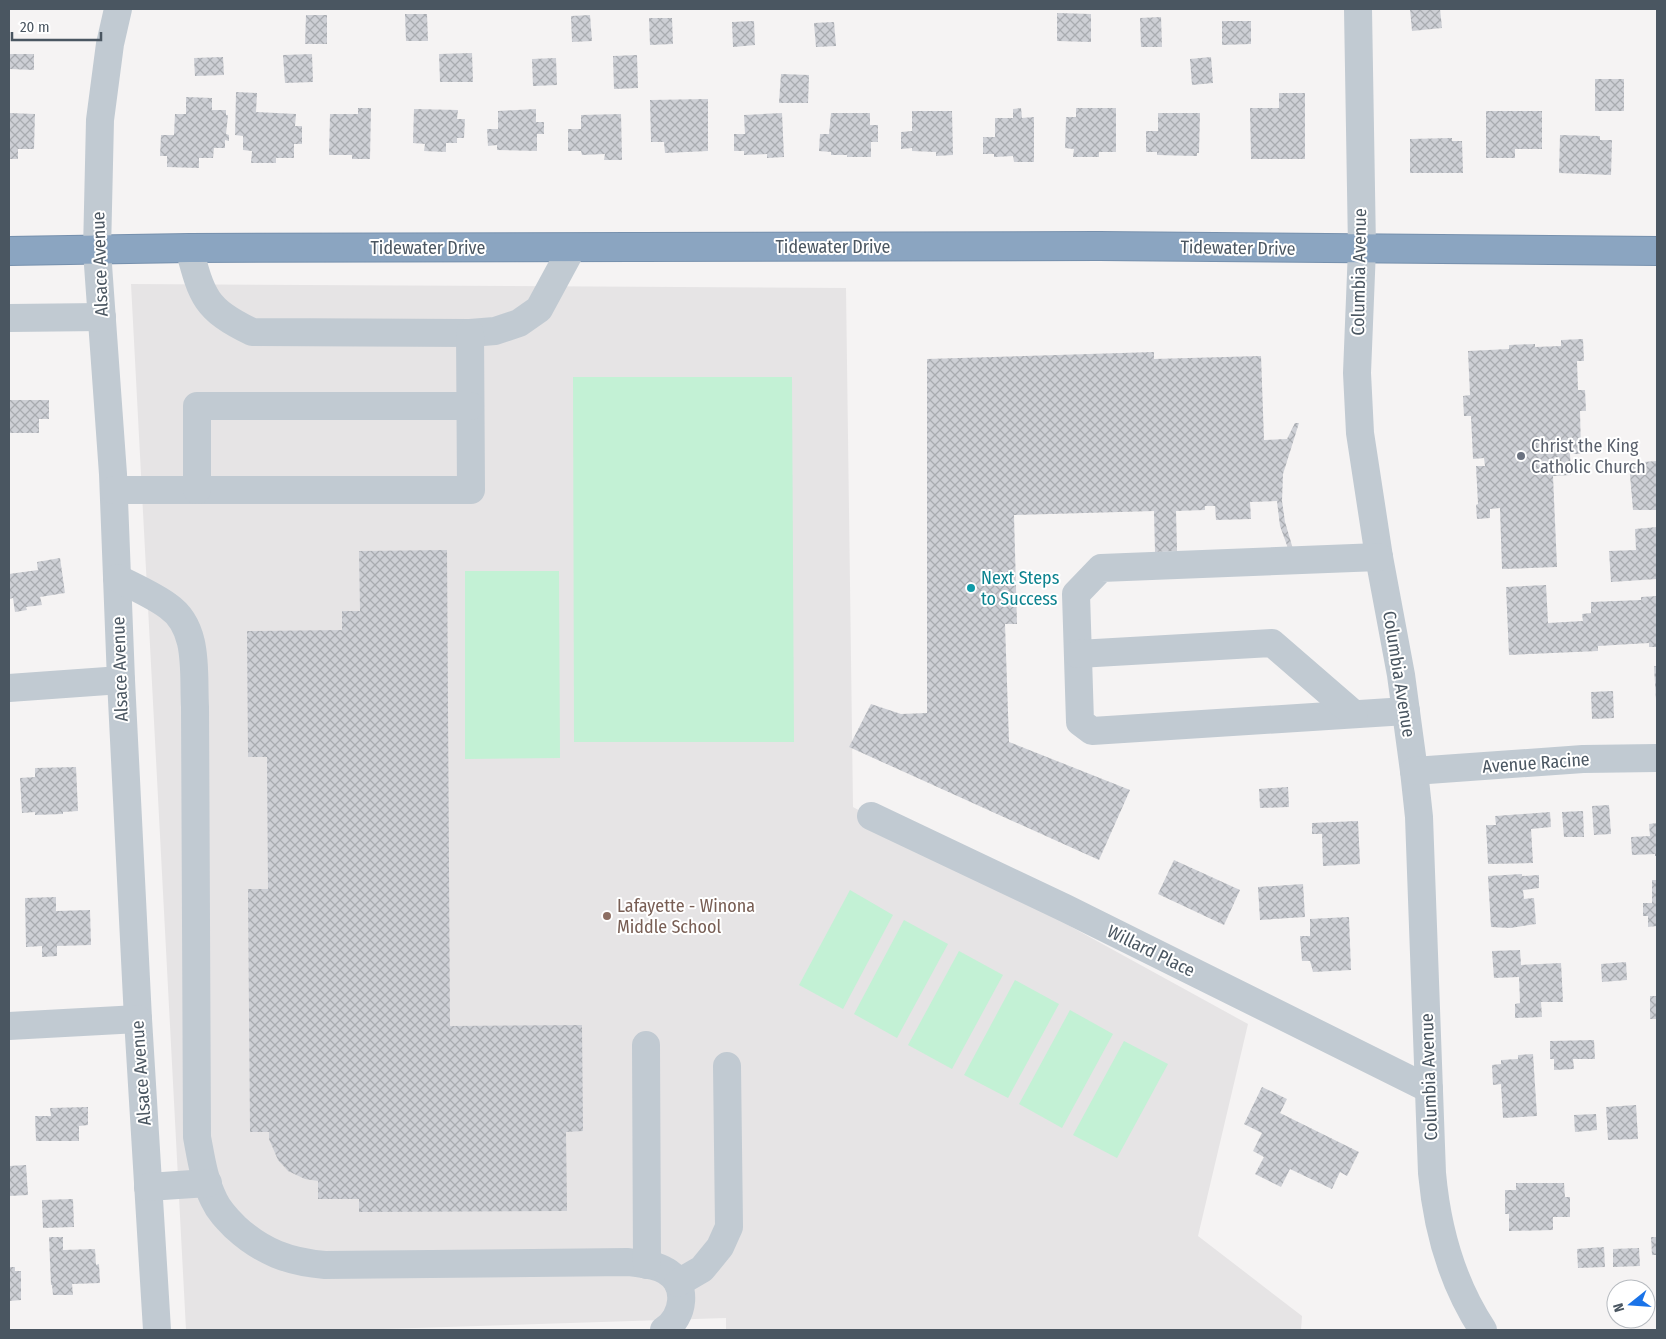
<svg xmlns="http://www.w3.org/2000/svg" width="1666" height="1339" font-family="'Fira Sans Condensed',sans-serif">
<defs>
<pattern id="building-cross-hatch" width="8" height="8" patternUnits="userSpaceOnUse" patternTransform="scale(1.25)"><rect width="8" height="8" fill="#cdcfd5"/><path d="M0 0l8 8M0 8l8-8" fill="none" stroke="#a8abb0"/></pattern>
</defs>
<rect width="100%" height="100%" fill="#f5f3f3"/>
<polygon fill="#e6e4e5" points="131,284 846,288 853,807 1248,1024 1198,1236 1302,1316 1301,1330 726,1330 726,1318 351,1330 186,1330"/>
<g fill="#c3f1d5">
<polygon points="573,377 792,377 794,742 574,742"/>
<polygon points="465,571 559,571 560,758 465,759"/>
<polygon points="850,890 893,915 843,1009 799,985"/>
<polygon points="904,920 948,944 897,1038 854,1014"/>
<polygon points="959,951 1003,975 952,1069 908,1045"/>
<polygon points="1015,980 1059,1004 1008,1098 964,1075"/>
<polygon points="1070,1010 1113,1034 1062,1128 1019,1104"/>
<polygon points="1124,1041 1168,1064 1117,1158 1073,1135"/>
</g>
<g fill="url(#building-cross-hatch)">
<polygon points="1410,9 1440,9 1442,28 1412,31"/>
<polygon points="1057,13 1091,14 1091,42 1057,41"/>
<polygon points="405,14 427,14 428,41 406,41"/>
<polygon points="306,15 327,15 327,44 305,44"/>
<polygon points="590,15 592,41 572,42 571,16"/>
<polygon points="1161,17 1162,47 1141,47 1140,18"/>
<polygon points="649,18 672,18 673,44 650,45"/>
<polygon points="754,21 755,45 733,47 732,22"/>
<polygon points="1222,21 1251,21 1251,44 1222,45"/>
<polygon points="834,22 836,46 816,47 814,23"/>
<polygon points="472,53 473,82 440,82 439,54"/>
<polygon points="9,54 34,54 34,70 9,69"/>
<polygon points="312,54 313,82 285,83 283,55"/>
<polygon points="637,55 638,88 614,89 613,56"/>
<polygon points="223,57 224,75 195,76 194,58"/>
<polygon points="1211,57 1213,83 1192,85 1190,59"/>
<polygon points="556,58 557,85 533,86 532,59"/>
<polygon points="781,74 809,75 808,103 779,103"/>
<rect x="1595" y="79" width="29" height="32"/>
<polygon points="236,92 257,93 256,112 296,114 295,126 302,126 302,144 294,144 294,158 276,158 276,163 251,163 252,151 243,150 243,136 235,135"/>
<polygon points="1279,93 1305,93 1305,159 1251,159 1250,108 1279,108"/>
<polygon points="186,97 212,98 212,110 226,110 226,115 228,115 226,134 229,135 229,141 225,140 225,148 214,148 213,158 199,158 199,168 167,167 167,156 160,156 161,135 174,135 175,114 186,114"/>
<polygon points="708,99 708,151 665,153 664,142 651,142 650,100"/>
<polygon points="358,108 371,108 370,159 352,159 352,155 329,155 330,114 358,114"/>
<polygon points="1021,108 1022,118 1034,117 1034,162 1014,162 1013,156 994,157 994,154 983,154 983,137 995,137 995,118 1013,118 1013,109"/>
<polygon points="1076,108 1116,108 1116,152 1099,152 1099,157 1073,157 1074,149 1065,148 1066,117 1076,117"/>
<polygon points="414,109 458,110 457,119 465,119 464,138 457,138 457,143 446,143 446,152 424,151 425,144 413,143"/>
<polygon points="536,109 536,122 544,122 544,134 537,134 537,151 497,150 497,145 488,146 487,129 498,129 498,111"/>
<polygon points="912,111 952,111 953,155 936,156 936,152 912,151 912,148 901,149 901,132 912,131"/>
<polygon points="1486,111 1542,111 1542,149 1515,149 1515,158 1486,158"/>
<polygon points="9,113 35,114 34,149 18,149 18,159 9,159"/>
<polygon points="782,113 784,157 767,158 767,154 744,155 744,151 734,151 734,134 745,134 744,115"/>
<polygon points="831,113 870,113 870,125 878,125 878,142 871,142 871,157 847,157 847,155 831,155 831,152 819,151 820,134 829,134"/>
<polygon points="1158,113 1200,113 1199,153 1197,153 1197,156 1157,155 1157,152 1146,152 1146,131 1158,131"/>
<polygon points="621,114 622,160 604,160 605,154 582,155 581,151 568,151 568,129 581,129 581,115"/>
<polygon points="1560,135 1600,136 1600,140 1612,140 1611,175 1559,173"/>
<polygon points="1452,138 1452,141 1462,141 1463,173 1410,173 1410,139"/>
<polygon points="1583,339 1584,361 1577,361 1578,390 1585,390 1586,411 1580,411 1581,454 1570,454 1571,475 1553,476 1557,567 1502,569 1500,508 1490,509 1490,518 1477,519 1476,505 1478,504 1476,466 1485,466 1484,458 1473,459 1471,416 1464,416 1463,396 1470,395 1468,351 1509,349 1509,345 1535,344 1535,347 1561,346 1561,340"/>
<polygon points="1154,352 1154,359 1261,356 1264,440 1287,439 1295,423 1299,423 1283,474 1282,501 1285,522 1293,549 1289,551 1280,526 1277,501 1250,502 1251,519 1216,520 1215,506 1205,506 1205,510 1176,511 1177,551 1155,552 1154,511 1014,515 1017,624 1005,624 1009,742 1130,790 1099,860 849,747 871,704 901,714 927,713 927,359"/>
<polygon points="9,400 49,400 49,419 39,419 39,433 9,433"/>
<polygon points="1657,461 1657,510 1633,510 1629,463"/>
<polygon points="1657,527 1657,579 1611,582 1609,551 1636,550 1635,529"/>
<polygon points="447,550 450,1026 582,1025 583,1131 566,1132 567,1211 359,1212 359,1199 318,1199 318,1181 305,1179 288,1171 278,1160 269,1139 269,1132 250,1132 248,889 268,889 267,757 248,757 247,631 342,630 342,611 360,611 359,551"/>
<polygon points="60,558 65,593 40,597 42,605 26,607 27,610 15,612 13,598 9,599 9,574 38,570 37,562"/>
<polygon points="1546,585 1548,623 1583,621 1582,614 1591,613 1591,602 1641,600 1641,597 1657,596 1657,647 1649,647 1649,643 1598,646 1598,651 1509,655 1506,587"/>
<polygon points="1654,666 1657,666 1657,700 1656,700"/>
<polygon points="1613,691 1614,718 1592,719 1591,692"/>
<polygon points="76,767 78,811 63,812 63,814 35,815 35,812 22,813 20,778 35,777 35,768"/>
<polygon points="1288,787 1289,807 1260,808 1259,789"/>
<polygon points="1609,805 1611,834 1594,835 1592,806"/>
<polygon points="1583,811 1584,837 1564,837 1562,812"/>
<polygon points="1550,812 1551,827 1531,829 1533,863 1488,864 1486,825 1496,825 1495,816"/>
<polygon points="1358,821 1360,864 1323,866 1322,834 1312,834 1312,823"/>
<polygon points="1657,823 1657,856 1655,856 1655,854 1632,855 1631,837 1650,836 1649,824"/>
<polygon points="1174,860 1240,890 1224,925 1158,894"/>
<polygon points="1522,874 1522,876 1539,875 1539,888 1523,890 1524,899 1534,898 1536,924 1510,928 1491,927 1488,876"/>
<polygon points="1652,880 1657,880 1657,926 1648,927 1648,916 1643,916 1643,903 1652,903"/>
<polygon points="1303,884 1305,917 1260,920 1258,887"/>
<polygon points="56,897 56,911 90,910 91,945 57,946 57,956 42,957 42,946 26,947 25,898"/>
<polygon points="1349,917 1351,970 1313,972 1310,961 1302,961 1300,936 1310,936 1310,919"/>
<polygon points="1520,950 1521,965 1561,963 1563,1002 1541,1002 1542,1017 1515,1018 1515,1004 1520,1003 1519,977 1494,978 1492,951"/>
<polygon points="1626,962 1627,980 1602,982 1601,964"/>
<rect x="1650" y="996" width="7" height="23"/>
<polygon points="1594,1040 1595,1059 1573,1059 1574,1069 1554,1070 1554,1059 1550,1059 1550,1041"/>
<polygon points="1533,1054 1537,1116 1503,1118 1501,1084 1493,1085 1492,1065 1501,1064 1501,1060 1518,1059 1518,1055"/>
<polygon points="1262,1087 1287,1099 1280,1113 1359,1152 1347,1176 1340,1172 1332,1189 1290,1169 1281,1187 1255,1174 1264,1157 1253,1151 1262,1133 1244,1124"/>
<polygon points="1636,1105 1638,1139 1608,1140 1606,1107"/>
<polygon points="88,1107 88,1125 79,1126 79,1141 36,1141 35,1116 51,1116 50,1108"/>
<polygon points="1596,1114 1597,1130 1575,1132 1574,1115"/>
<polygon points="26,1165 28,1195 9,1196 9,1166"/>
<polygon points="1516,1183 1564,1183 1565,1197 1570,1197 1570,1217 1553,1217 1553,1230 1509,1231 1509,1214 1505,1214 1505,1190 1516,1190"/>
<polygon points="73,1199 74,1227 43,1228 42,1200"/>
<polygon points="49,1237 63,1237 63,1250 95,1249 96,1265 99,1264 100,1283 72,1284 73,1295 53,1295 52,1285 51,1285"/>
<polygon points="1651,1237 1657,1237 1657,1255 1652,1255"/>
<polygon points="1604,1247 1605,1267 1578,1268 1577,1249"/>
<polygon points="1639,1248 1640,1266 1613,1267 1613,1249"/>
<polygon points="9,1267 15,1267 15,1271 21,1271 21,1300 9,1301"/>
</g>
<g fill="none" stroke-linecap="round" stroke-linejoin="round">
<defs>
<polyline id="highway" points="9,251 189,248 1099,246 1657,251"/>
</defs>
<use href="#highway" stroke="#7690ad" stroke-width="30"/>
<g stroke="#c1cad2" stroke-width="28">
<polyline points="118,9 110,44 100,120 97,251 113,474 121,680 138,1019 157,1330"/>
<path d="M1358,9L1362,249L1357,373L1360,433L1379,557L1401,675L1414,771L1419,817L1432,1173C1437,1229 1452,1283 1483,1330"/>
<path d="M189,248C202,297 205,309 252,332L470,333L495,331L519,323L539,309L572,248"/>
<polyline points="9,318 102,317"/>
<polyline points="114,490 471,490 470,333"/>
<polyline points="197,490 197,406 470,406"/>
<polyline points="1379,557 1101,568 1076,594 1080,722 1092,731 1406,711"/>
<path d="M117,578C134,587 153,595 168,606C200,628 193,674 195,707L197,1137C201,1158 204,1180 214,1200C219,1211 227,1219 235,1227C262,1252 289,1262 325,1265L628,1262C640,1264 655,1264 666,1271C689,1284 684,1318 664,1330"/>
<polyline points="1078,654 1272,643 1354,714"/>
<polyline points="9,688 121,680"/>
<polyline points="1414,771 1583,759 1657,758"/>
<polyline points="871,816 1065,908 1429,1089"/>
<polyline points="9,1026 138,1019"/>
<polyline points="646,1045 647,1265"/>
<polyline points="148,1187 208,1183"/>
<polyline points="678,1283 702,1269 720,1247 729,1227 727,1066"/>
</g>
<use href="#highway" stroke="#8ba5c1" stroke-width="28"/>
</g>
<circle fill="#6b7280" stroke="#fff" stroke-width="2" cx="1521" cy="456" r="5"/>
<circle fill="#0f9aa8" stroke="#fff" stroke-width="2" cx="971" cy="588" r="5"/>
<circle fill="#8d6e63" stroke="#fff" stroke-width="2" cx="607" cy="916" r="5"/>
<g text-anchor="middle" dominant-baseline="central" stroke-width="4" stroke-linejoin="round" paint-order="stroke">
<g font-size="18" fill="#4a5661" stroke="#fff">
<text x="833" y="247">Tidewater Drive</text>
<text x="428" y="248">Tidewater Drive</text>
<text transform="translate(1238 248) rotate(1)">Tidewater Drive</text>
<text transform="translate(100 264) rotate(-92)">Alsace Avenue</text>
<text transform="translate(1359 272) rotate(-89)">Columbia Avenue</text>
<text transform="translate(120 669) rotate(-92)">Alsace Avenue</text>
<text transform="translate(1399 674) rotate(81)">Columbia Avenue</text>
<text transform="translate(1536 763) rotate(-4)">Avenue Racine</text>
<text transform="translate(1151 951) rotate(26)">Willard Place</text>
<text transform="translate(141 1073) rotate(-94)">Alsace Avenue</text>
<text transform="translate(1429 1077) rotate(-92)">Columbia Avenue</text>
</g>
<g font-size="18" fill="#5b616d" stroke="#fff" text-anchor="start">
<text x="1531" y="446">Christ the King<tspan x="1531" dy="21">Catholic Church</tspan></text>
</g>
<g font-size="18" fill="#0d838f" stroke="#fff" text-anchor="start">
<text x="981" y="578">Next Steps<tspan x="981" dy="21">to Success</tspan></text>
</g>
<g font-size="18" fill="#785e54" stroke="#fff" text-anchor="start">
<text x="617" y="906">Lafayette - Winona<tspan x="617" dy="21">Middle School</tspan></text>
</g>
</g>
<rect width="1666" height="1339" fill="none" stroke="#4a5661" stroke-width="20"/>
<g transform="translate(1631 1304) rotate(253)"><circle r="24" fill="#ffffff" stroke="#b7bbc0"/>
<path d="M0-4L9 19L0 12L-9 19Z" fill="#1a73e8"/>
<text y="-8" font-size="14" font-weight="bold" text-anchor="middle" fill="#4a5661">N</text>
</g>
<path d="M12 32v8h89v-8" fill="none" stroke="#4a5661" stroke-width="2.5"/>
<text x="20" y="32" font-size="15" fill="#4a5661" stroke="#ffffff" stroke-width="4" paint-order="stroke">20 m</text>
</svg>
